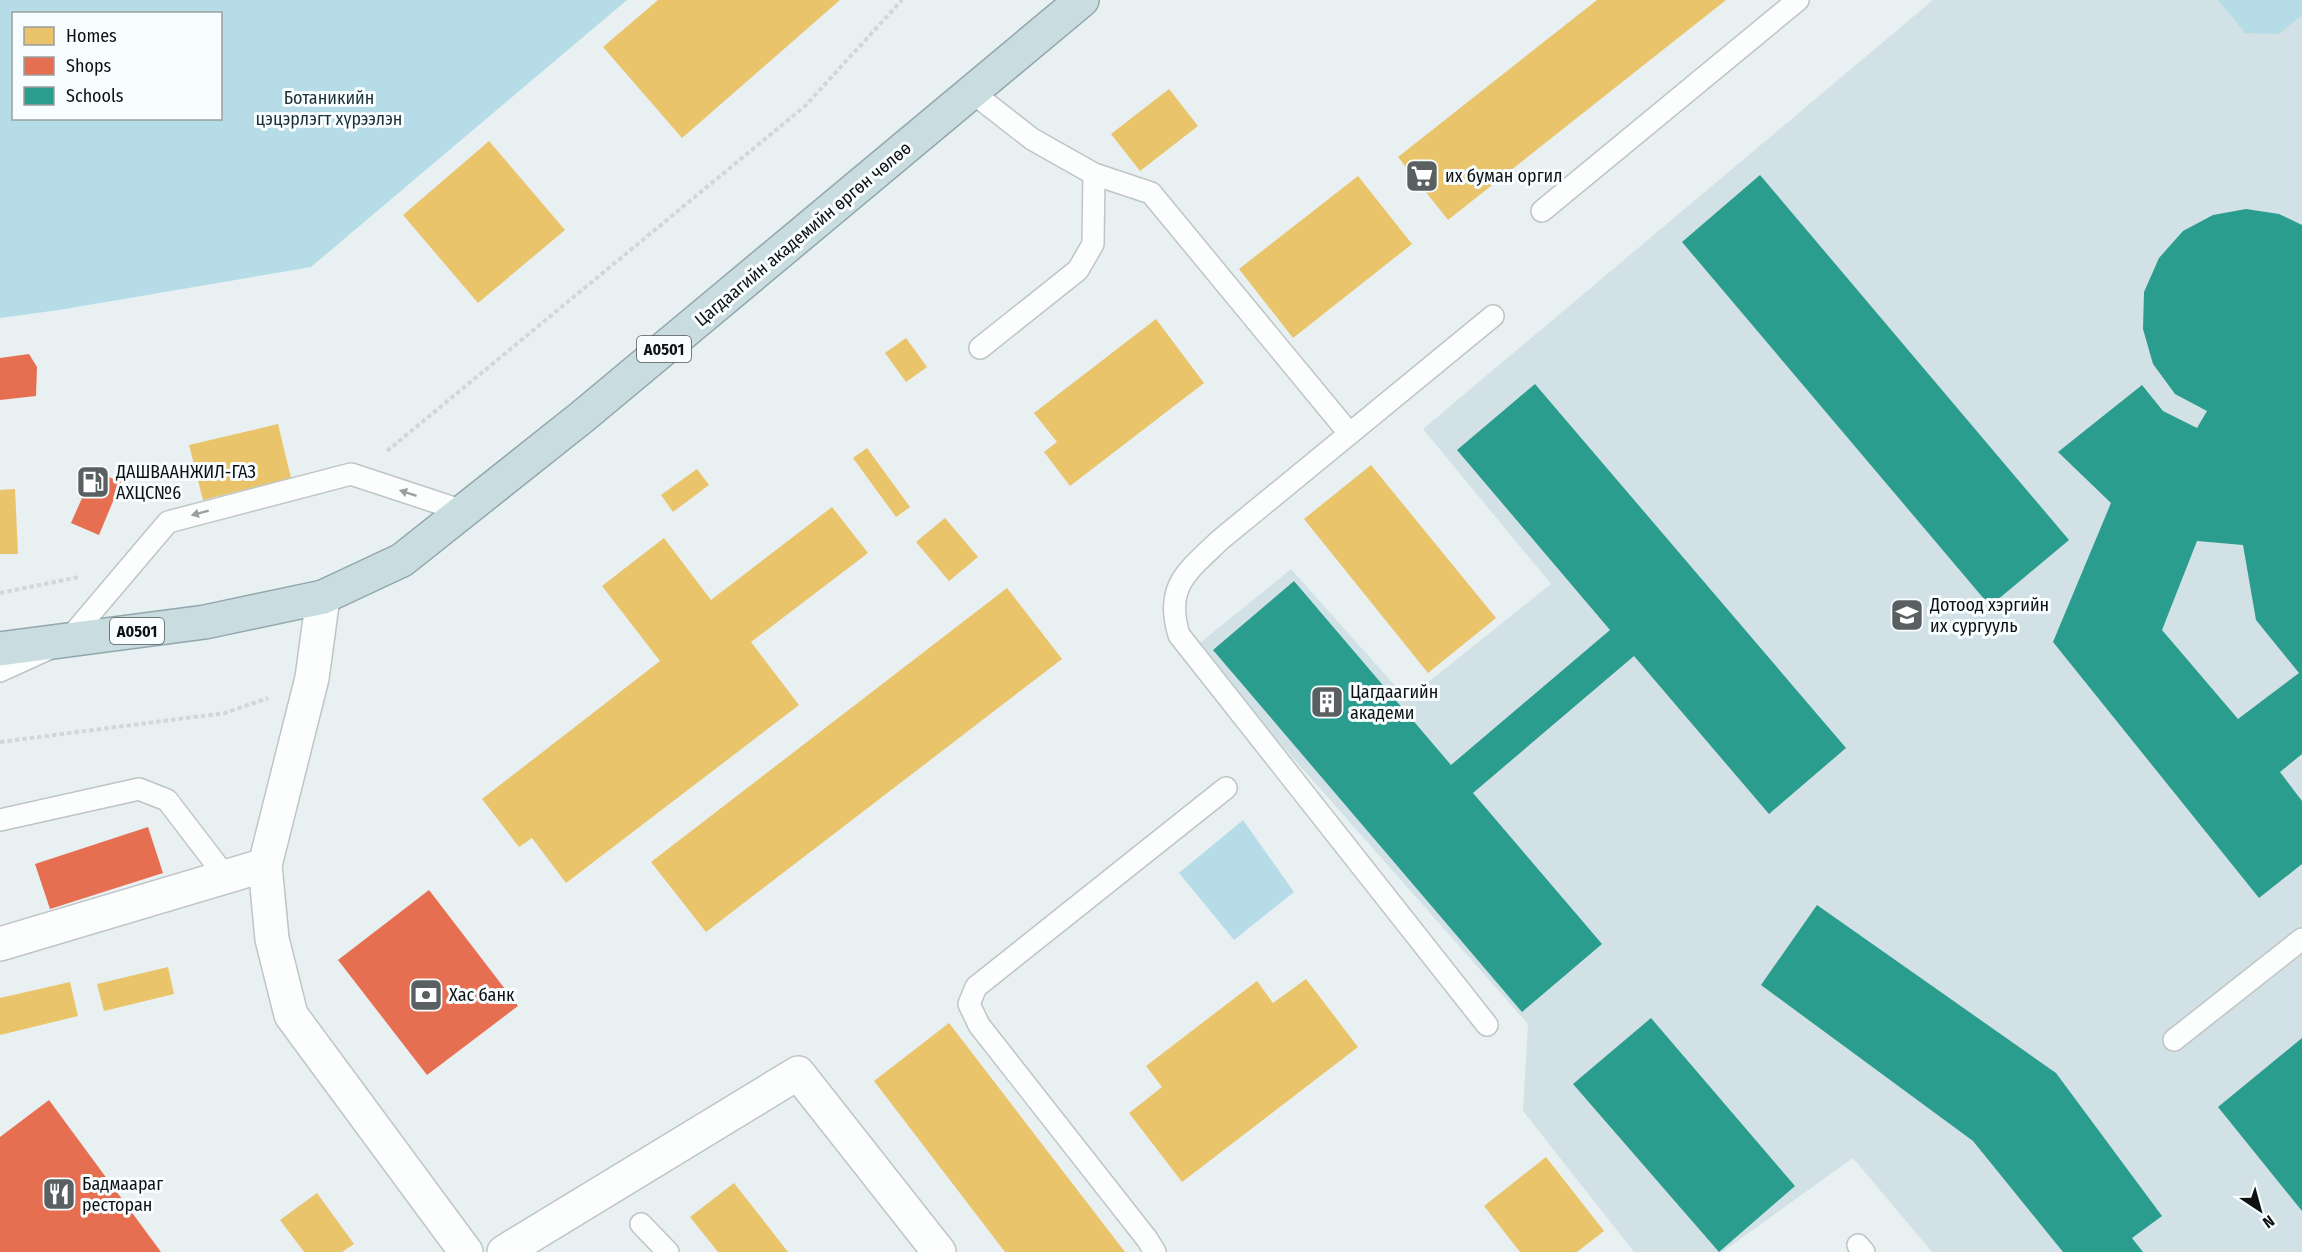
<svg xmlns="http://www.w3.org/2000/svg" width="2302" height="1252" font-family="'Fira Sans Condensed',sans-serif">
<rect width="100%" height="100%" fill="#e8f0f2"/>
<polygon fill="#d2e1e5" points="1933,0 2302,0 2302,1252 1932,1252 1853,1158 1722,1252 1634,1252 1523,1111 1528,1024 1195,647 1291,569 1407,699 1551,584 1423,429"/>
<g fill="#b6dde7" fill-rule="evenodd">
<path d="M0,0H627L311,267L59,310L0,318ZM14,14H220V118H14Z"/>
<polygon points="2218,0 2302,0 2302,15 2279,34 2245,33"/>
<polygon points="1243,820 1294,892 1234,940 1179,873"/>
</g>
<g fill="#e9c46a">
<polygon points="658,0 840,0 682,138 603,47"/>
<polygon points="1597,0 1726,0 1448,220 1398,157"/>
<polygon points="1169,89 1198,126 1140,171 1111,134"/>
<polygon points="489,141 565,230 478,303 403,215"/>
<polygon points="1358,176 1412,244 1293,338 1239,269"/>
<polygon points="1156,319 1204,383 1070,486 1044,452 1057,442 1034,413"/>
<polygon points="906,338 927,367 906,382 885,353"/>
<polygon points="278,424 291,478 203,500 189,445"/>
<polygon points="867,448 910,507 896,517 853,458"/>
<polygon points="1371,465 1496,618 1428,673 1304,519"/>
<polygon points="697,469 709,485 673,512 661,495"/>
<polygon points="15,489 18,554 0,554 0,490"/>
<polygon points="832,507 868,553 751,642 799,705 566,883 532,838 519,847 482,799 660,661 602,586 664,538 711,600"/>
<polygon points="945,518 978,557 949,581 916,542"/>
<polygon points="1007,588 1062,659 706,932 651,862"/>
<polygon points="168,967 174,994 104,1011 97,984"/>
<polygon points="1306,979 1358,1047 1182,1182 1129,1113 1162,1087 1146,1066 1257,981 1273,1003"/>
<polygon points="70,982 78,1016 0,1035 0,998"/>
<polygon points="949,1023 1125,1252 1005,1252 874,1081"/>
<polygon points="1546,1157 1604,1231 1577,1252 1520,1252 1484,1206"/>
<polygon points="734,1183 788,1252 718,1252 690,1217"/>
<polygon points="317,1193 354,1244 342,1252 304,1252 280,1220"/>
</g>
<g fill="#e76f51">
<polygon points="29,354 37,367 36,396 0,400 0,358"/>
<polygon points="94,471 121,482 99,535 71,523"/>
<polygon points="148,827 163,873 50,909 35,864"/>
<polygon points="429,890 518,1006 427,1075 338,960"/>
<polygon points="49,1100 161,1252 0,1252 0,1137"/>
</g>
<g fill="#2a9d8f" fill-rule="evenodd">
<polygon points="1760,175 2069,540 1990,606 1682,242"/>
<path d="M2246,209L2279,214L2302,225V754L2280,772L2302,801V864L2259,898L2053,642L2111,503L2058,452L2142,385L2163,411L2197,428L2207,411L2175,394L2153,364L2143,329L2144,292L2159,258L2183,231L2213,215ZM2197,541L2243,545L2256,620L2299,673L2238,719L2162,630Z"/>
<polygon points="1535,384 1846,748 1769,814 1634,656 1473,793 1602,944 1522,1012 1213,650 1294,581 1451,765 1610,630 1457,450"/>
<polygon points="1817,905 2056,1073 2162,1216 2132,1238 2143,1252 2063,1252 1973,1141 1761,985"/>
<polygon points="1651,1018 1795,1186 1719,1252 1573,1084"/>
<polygon points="2302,1038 2302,1211 2218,1107"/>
</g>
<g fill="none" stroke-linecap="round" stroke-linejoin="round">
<defs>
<g id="lane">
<polyline points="973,93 1032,139 1094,174 1151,193 1349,433"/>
<polyline points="1542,211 1798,0"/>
<polyline points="980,348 1078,270 1093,244 1094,174"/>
<polyline points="0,671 68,640 168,522 351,474 463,511"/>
<polyline points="0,820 139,789 167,800 226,877"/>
<path d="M1487,1025L1179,635C1164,586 1188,571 1220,540L1493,316"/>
<polyline points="2174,1040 2302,939"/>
<polyline points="641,1224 668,1252"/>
<polyline points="1858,1245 1864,1252"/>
<polyline points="1155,1252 1147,1239 979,1025 969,1004 976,987 1226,788"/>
</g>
<g id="street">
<polyline points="323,597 312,678 265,865 272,939 291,1015 466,1252"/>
<polyline points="0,944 265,865"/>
<polyline points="504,1252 798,1073 939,1252"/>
</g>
<polyline id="highway" points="0,649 205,622 323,597 402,560 582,417 1082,0"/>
</defs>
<use href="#lane" stroke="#bfc5c6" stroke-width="24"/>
<use href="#street" stroke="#bfc5c6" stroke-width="36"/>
<use href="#highway" stroke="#91a7ac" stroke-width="36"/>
<g stroke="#d4d6d8" stroke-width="4" stroke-dasharray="4.5 3" stroke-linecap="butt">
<polyline points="387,451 805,106 902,0"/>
<polyline points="0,593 79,577"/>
<polyline points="0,742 225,713 268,698"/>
</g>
<use href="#lane" stroke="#fcfdfd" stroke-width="21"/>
<use href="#street" stroke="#fcfdfd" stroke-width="33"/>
<use href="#highway" stroke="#c9dcdf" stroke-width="33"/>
</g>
<defs><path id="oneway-solid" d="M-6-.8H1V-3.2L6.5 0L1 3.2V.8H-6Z" transform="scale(1.5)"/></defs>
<g fill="#9d9f9f">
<use href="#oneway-solid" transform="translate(408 493) rotate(-162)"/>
<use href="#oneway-solid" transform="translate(200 513) rotate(165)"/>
</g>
<defs>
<symbol id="supermarket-square" viewBox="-11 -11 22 22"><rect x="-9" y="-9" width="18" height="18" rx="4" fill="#5a6061" stroke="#f8fdff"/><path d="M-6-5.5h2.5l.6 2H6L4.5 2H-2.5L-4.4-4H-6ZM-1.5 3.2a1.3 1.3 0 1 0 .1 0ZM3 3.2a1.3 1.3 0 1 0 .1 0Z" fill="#fff"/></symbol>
<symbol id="fuel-square" viewBox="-11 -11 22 22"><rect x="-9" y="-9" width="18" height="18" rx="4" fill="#5a6061" stroke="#f8fdff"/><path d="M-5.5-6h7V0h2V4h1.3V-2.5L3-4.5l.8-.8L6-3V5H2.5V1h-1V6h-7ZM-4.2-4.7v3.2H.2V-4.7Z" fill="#fff"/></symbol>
<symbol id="university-square" viewBox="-11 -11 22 22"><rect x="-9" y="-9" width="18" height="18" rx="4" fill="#5a6061" stroke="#f8fdff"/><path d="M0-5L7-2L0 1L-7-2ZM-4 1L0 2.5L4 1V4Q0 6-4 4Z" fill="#fff"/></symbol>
<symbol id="building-square" viewBox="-11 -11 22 22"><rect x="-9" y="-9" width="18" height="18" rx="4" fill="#5a6061" stroke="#f8fdff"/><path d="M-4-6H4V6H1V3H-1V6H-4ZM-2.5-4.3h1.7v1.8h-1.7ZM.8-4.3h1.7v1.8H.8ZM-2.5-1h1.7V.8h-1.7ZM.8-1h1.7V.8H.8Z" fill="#fff"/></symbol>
<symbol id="bank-square" viewBox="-11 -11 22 22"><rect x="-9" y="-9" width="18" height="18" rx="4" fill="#5a6061" stroke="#f8fdff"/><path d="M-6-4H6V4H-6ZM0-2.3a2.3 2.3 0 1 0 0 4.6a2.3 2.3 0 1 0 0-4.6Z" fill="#fff"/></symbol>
<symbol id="restaurant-square" viewBox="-11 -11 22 22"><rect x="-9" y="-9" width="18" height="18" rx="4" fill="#5a6061" stroke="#f8fdff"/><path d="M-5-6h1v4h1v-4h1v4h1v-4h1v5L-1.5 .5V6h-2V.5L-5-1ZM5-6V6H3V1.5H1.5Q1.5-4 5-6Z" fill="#fff"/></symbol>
</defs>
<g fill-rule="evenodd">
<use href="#supermarket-square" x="1403" y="157" width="38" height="38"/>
<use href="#fuel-square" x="74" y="463" width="38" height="38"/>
<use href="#university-square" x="1888" y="596" width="38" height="38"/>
<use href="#building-square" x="1308" y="683" width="38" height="38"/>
<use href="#bank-square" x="407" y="976" width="38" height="38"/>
<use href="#restaurant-square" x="40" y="1175" width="38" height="38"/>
</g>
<g text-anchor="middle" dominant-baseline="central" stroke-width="6" stroke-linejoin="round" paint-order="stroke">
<g fill="#f8fdff" stroke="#54585a" stroke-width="1.5">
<rect x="637" y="336" width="54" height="26" rx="4.5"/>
<rect x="110" y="618" width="54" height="26" rx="4.5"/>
</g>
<g font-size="16" font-weight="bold" fill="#0e1213">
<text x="664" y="349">A0501</text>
<text x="137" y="631">A0501</text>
</g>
<g font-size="18" fill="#1c3136" stroke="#f8fdff">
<text x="329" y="98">Ботаникийн<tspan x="329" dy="21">цэцэрлэгт хүрээлэн</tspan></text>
</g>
<g font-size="18" fill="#0e1213" stroke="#f8fdff" text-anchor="start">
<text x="1445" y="176">их буман оргил</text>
<text x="116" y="472">ДАШВААНЖИЛ-ГАЗ<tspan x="116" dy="21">АХЦС№6</tspan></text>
<text x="1930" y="605">Дотоод хэргийн<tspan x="1930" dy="21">их сургууль</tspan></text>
<text x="1350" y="692">Цагдаагийн<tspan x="1350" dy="21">академи</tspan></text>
<text x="449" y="995">Хас банк</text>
<text x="82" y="1184">Бадмаараг<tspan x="82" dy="21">ресторан</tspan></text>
</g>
<g font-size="18" fill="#0e1213" stroke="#f8fdff">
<text transform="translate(803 234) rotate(-40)">Цагдаагийн академийн өргөн чөлөө</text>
</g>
</g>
<rect x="12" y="12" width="210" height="108" fill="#f8fdff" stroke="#9a9fa1" stroke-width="1.5"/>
<rect x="24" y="27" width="30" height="18" fill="#e9c46a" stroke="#9a9fa1" stroke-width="1.5"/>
<text x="66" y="42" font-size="18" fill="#0e1213">Homes</text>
<rect x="24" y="57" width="30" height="18" fill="#e76f51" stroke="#9a9fa1" stroke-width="1.5"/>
<text x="66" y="72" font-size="18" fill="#0e1213">Shops</text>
<rect x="24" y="87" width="30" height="18" fill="#2a9d8f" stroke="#9a9fa1" stroke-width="1.5"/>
<text x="66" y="102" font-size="18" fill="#0e1213">Schools</text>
<g transform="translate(2260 1210) rotate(144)" stroke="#f8fdff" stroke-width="4.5" paint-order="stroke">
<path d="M0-4.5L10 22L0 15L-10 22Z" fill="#0e1213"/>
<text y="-9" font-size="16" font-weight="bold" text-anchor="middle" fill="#0e1213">N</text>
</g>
</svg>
